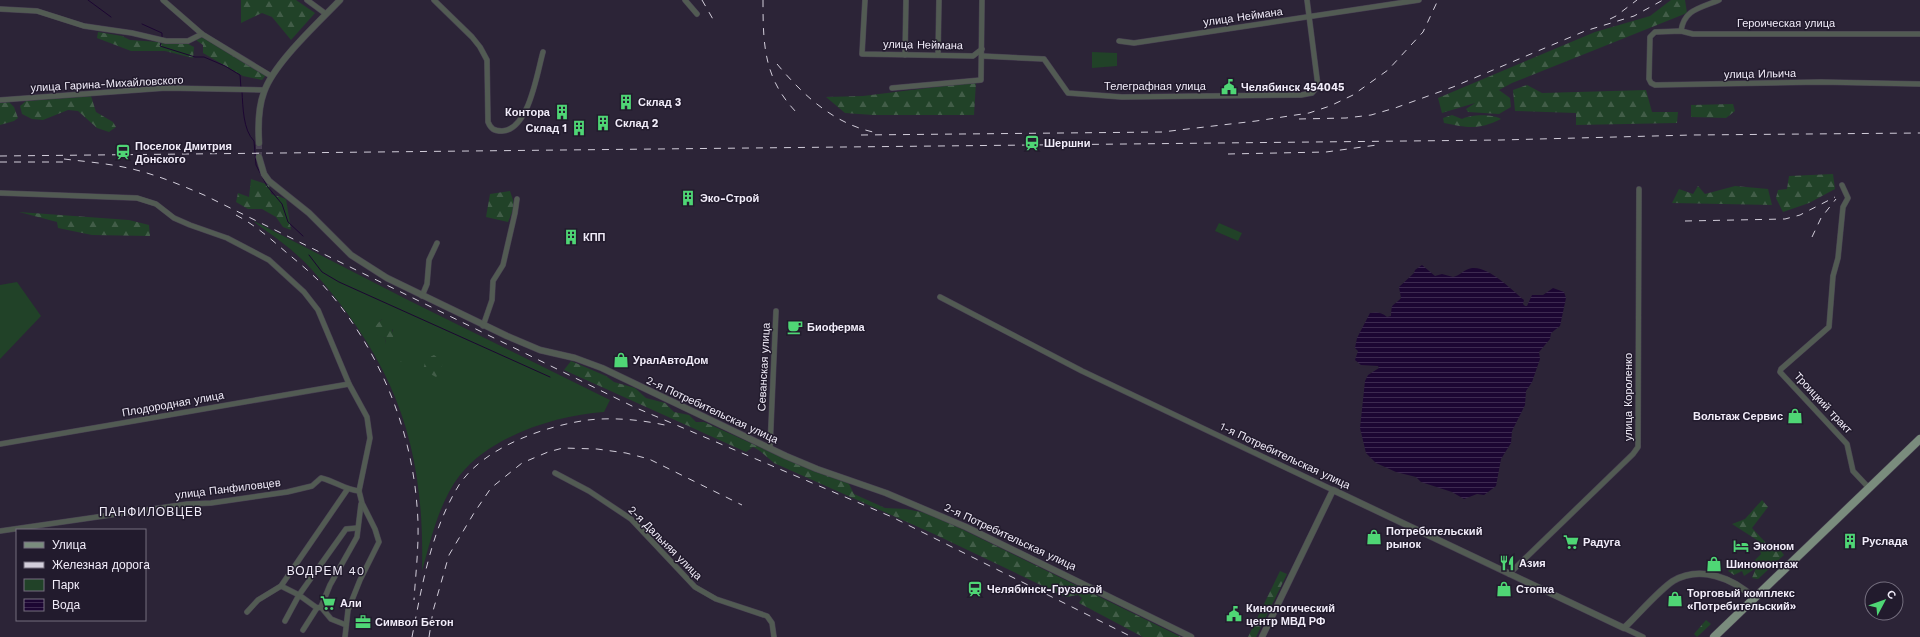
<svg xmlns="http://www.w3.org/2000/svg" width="1920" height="637" font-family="'Work Sans',sans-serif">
<defs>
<pattern id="forest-firs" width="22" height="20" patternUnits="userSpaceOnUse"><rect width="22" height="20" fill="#214228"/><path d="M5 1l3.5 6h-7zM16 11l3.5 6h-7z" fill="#425d48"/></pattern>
<pattern id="water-rules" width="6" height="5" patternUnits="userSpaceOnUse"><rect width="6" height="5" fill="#1c0632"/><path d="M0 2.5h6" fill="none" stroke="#3d2a50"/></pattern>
</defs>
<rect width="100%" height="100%" fill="#2c2437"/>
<g fill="#214228" fill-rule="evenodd">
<polygon points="1092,52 1117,53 1117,66 1092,68"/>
<path d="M254,221L408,300L610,400L604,412C557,415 490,436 460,475C439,502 431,539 422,571C425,446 396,365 313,271C300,256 282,242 265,230C261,227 256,224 254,221ZM382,319L393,330L392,334L385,344L386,338L377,335L379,322Z"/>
<polygon points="1219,223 1242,233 1238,241 1215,231"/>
<polygon points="17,282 41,316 0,359 0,285"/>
</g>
<g fill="url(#forest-firs)">
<polygon points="241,0 296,0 315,13 291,40 272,17 262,13 241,23"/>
<polygon points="1671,0 1685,0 1687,13 1512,83 1499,90 1510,98 1511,107 1499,114 1468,112 1466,109 1475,103 1442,113 1438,98 1595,32 1650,16"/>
<polygon points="98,32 122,36 130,40 188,44 194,47 193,58 165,51 131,51 97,38"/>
<polygon points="203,37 266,75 262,80 243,76 203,53 203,45 196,40"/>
<polygon points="976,82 974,115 873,115 845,113 826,97 863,96"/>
<polygon points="1527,85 1542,93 1646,90 1652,112 1678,112 1677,123 1576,125 1576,113 1515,111 1513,90"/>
<polygon points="91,96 96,112 113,122 116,127 109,132 97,128 78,111 68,110 43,120 32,119 22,114 20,106 26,101"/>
<polygon points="9,102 14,107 18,118 14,121 0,125 0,103"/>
<polygon points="1733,104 1735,111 1726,118 1691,117 1691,105"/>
<path d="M1452,115L1462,119C1472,114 1493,114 1501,119C1479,130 1468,128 1444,123L1443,118Z"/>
<polygon points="1833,174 1835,189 1809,203 1783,212 1776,198 1778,190 1787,189 1789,176"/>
<polygon points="251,179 269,185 271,194 286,199 291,230 283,227 276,217 262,209 248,209 236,202 238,193 249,197"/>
<polygon points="1698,186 1705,194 1735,186 1768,189 1772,205 1672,203 1679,189 1693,194"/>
<polygon points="510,191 515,206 508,222 486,217 490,194"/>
<polygon points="19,212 129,220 149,225 150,236 92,235 58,228 57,222"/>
<polygon points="382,319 391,322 394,341 385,344 386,338 374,335 375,326"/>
<circle cx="400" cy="357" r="5"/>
<polygon points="434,355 443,362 440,373 436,377 423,370 426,359"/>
<path d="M571,361L606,376L614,382L635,388L646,398L665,403L674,412L689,415L696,422H704C752,443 798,466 848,482L854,494L885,508L906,509L931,514L1181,637H1143L1079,603L1082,598L1078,595L1066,597L934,534L774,463L760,451L753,447L746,452L564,370Z"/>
<polygon points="1762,500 1768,507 1752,528 1766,543 1775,543 1784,555 1758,579 1752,578 1756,568 1744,576 1742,571 1734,575 1728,571 1741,561 1748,567 1761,554 1757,540 1732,524 1745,519"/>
<polygon points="1280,571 1287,574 1256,637 1248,637"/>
<polygon points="1706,620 1711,624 1697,637 1694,634"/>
</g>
<path fill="url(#water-rules)" d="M1422,265L1435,276L1442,274L1453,277C1460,276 1464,269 1472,268C1489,266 1512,290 1524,300L1523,304L1525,306H1527L1532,295H1543L1553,288L1564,292L1566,298L1560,326L1551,333L1550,339L1539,352L1540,359L1532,382L1526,391L1525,405L1512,431L1511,443L1501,459L1496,486L1484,495L1477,494L1464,499L1452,492L1421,482L1416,477L1396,472L1376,463L1366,453L1360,428L1365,381L1368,375L1379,368L1378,366L1361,365L1355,360L1358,351L1355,348L1357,338L1370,313C1377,312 1381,312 1387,317L1391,316C1392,301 1392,308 1401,298L1399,287L1414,273L1415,270Z"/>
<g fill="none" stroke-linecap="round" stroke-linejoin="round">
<g stroke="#1c0632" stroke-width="1">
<polyline points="88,0 111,17"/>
<polyline points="142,24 162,33 162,37"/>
<polyline points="161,43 160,46 195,57 204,57 225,66 240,75 241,88"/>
<path d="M242,92C243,107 243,130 254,141L256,165L267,186L282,204L288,222L303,236"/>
<polyline points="309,255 322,272 339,282 550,377"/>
</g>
<polyline stroke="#4a4254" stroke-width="6" stroke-dasharray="6 3" stroke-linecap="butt" points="259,143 259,157"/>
<defs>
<g id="minor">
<polyline points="163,0 202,34 271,76"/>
<polyline points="307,0 326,14"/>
<path d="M434,0L472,37L480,47L487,60L488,122C491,129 494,131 502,131C529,130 537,73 543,52"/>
<polyline points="685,0 697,14"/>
<polyline points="865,0 862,54 973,56 982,49"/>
<polyline points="0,9 37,11 84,26 132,33 166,41 188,41 202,34"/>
<path d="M1681,31C1684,9 1701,8 1719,0"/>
<polyline points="1920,34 1693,34 1681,31 1655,32 1650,37 1649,79 1651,83 1655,85 1821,82 1920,84"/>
<polyline points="1119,41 1134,43 1419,0"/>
<polyline points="905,55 906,0"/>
<polyline points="938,55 939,0"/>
<polyline points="982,56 1044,59 1068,93 1122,97 1301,95 1312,93 1318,86 1307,0"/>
<polyline points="892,88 981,80 982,0"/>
<polyline points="0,100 166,88 264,90"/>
<polyline points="1842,185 1848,198 1843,207 1838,258 1833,276 1829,327 1781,369 1780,372 1847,444 1853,471 1869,488"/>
<polyline points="0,193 137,198 156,204 174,218 190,225 227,238 269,260 304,292 318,310 349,384 367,417 370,438 359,491 362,503 375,529 379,542 360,580 348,610 345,637"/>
<polyline points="422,296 427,284 429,260 437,243"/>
<polyline points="940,297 1082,371 1333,490"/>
<polyline points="483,326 492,300 493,281 503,265 515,213 517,199"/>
<polyline points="0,444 349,384"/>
<polyline points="770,448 776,311"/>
<polyline points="555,473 589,491 631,519 695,587 716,599 767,616 772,623 774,637"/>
<path d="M0,531L187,504L211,503L287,492L312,486L321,478C335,481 345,490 359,491"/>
<polyline points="1509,574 1633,454 1638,447 1639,189"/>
<polyline points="281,586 299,595 317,608"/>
<polyline points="321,607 331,619 346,625"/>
<polyline points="247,612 258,600 281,586 347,490"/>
<polyline points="285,621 299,595 346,529 357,528"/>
<polyline points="1624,628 1643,637"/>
<polyline points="303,630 317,608 321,607 330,585 357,537 361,504"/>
</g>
<g id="tertiary">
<path d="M259,143C258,127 258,108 264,92C274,63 318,23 340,0"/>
<polyline points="259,157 264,174 269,181 309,213 351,255 387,278 507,336 540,350 575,358 602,368 786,456 817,469 886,493 966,527 1191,637"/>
<path d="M1262,637L1333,490L1624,628C1638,615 1658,591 1673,581C1700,565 1733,578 1754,598"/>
</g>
<polyline id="primary" points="1714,637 1920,439"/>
</defs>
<use href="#minor" stroke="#484052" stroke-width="6"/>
<use href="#tertiary" stroke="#484052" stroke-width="7"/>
<use href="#primary" stroke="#484052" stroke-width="9"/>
<use href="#minor" stroke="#525b53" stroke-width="5"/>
<use href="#tertiary" stroke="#525b53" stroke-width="6"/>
<use href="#primary" stroke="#7a8c7d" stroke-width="8"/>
<g stroke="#d3cedb" stroke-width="1" stroke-dasharray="7 7" stroke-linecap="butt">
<polyline points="702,0 714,21"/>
<path d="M763,0C763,46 764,79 797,113"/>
<polyline points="1610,19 1616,16 1637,0"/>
<path d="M777,64C803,95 833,123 873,132"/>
<polyline points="1299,119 1346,118 1371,115 1395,108 1453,87 1585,31 1634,16 1663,0"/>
<polyline points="861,135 1162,132 1256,121 1309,113 1330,106 1353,95 1388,70 1423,32 1438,0"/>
<polyline points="1228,154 1326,152 1377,145"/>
<polyline points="0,156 1501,140 1692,135 1920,133"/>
<path d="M64,159C89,162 115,164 140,171C162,177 183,186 204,195L634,407L892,517L1132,637"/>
<polyline points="0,162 70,162"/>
<path d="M236,215C255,225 271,239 287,253C298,262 310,272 321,283C376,343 411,425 417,506C420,538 416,569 414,600"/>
<polyline points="1685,221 1785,219 1800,215 1835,197"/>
<polyline points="1812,237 1821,218 1836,199"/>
<path d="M412,637C422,586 431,530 459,485C484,447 545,426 588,420C614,417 644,420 669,426"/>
<polyline points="429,637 433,611 449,555 474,513 491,488 522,463 548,452 563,448 597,449 626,453 649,459 742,505"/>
</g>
</g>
<defs>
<symbol id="civic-bare" viewBox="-9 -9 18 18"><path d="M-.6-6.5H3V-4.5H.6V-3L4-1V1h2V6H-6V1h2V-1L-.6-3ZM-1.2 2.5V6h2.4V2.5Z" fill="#4fd675" stroke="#221b2d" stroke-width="2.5" paint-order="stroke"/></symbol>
<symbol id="building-bare" viewBox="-9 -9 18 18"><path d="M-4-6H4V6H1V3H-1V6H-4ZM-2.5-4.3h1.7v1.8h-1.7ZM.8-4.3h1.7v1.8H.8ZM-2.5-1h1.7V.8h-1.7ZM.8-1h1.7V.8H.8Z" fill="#4fd675" stroke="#221b2d" stroke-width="2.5" paint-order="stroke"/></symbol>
<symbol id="station-bare" viewBox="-9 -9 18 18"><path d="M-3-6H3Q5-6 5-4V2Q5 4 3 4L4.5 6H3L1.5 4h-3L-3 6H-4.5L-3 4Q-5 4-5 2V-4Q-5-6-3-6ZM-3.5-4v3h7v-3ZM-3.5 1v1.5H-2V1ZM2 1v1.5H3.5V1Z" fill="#4fd675" stroke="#221b2d" stroke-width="2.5" paint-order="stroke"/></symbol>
<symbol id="cafe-bare" viewBox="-9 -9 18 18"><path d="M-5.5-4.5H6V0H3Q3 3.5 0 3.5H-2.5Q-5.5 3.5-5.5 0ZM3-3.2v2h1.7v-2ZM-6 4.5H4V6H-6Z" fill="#4fd675" stroke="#221b2d" stroke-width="2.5" paint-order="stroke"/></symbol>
<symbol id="shop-bare" viewBox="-9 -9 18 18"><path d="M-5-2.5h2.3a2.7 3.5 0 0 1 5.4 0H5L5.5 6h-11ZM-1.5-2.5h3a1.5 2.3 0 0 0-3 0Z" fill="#4fd675" stroke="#221b2d" stroke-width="2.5" paint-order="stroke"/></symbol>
<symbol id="supermarket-bare" viewBox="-9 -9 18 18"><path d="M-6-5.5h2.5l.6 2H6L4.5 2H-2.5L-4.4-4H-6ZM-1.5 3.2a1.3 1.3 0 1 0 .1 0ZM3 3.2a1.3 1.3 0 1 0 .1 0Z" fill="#4fd675" stroke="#221b2d" stroke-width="2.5" paint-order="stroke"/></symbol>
<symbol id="hotel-bare" viewBox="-9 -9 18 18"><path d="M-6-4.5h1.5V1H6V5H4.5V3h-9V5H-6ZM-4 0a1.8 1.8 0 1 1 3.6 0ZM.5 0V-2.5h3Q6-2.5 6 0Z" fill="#4fd675" stroke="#221b2d" stroke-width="2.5" paint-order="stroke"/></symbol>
<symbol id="restaurant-bare" viewBox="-9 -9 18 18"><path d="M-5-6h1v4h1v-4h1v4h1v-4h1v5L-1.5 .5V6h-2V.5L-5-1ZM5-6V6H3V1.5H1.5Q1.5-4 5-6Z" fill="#4fd675" stroke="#221b2d" stroke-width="2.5" paint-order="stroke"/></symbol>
<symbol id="office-bare" viewBox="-9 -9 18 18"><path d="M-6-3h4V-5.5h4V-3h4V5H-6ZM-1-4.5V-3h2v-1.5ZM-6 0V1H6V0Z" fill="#4fd675" stroke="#221b2d" stroke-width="2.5" paint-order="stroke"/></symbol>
</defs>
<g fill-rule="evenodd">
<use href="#civic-bare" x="1218" y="76" width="22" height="22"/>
<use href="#building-bare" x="615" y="91" width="22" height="22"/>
<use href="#building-bare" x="551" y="101" width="22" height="22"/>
<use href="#building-bare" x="592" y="112" width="22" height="22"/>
<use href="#building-bare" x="568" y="117" width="22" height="22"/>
<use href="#station-bare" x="1021" y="132" width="22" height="22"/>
<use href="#station-bare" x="112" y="141" width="22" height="22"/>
<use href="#building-bare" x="677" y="187" width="22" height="22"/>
<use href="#building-bare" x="560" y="226" width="22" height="22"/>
<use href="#cafe-bare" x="784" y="316" width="22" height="22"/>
<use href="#shop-bare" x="610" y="349" width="22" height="22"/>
<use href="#shop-bare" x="1784" y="405" width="22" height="22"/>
<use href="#shop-bare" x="1363" y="526" width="22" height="22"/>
<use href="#building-bare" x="1839" y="530" width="22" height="22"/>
<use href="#supermarket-bare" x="1560" y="531" width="22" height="22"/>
<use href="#hotel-bare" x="1730" y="535" width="22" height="22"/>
<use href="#restaurant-bare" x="1496" y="552" width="22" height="22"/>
<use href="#shop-bare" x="1703" y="553" width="22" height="22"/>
<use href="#station-bare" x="964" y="578" width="22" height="22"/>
<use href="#shop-bare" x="1493" y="578" width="22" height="22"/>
<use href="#shop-bare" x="1664" y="588" width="22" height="22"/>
<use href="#supermarket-bare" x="317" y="592" width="22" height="22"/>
<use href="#civic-bare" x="1223" y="603" width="22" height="22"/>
<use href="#office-bare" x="352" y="611" width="22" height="22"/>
</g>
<g text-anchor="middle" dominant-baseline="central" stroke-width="3" stroke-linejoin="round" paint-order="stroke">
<g font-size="11" fill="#f1ecf9" stroke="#221b2d">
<text transform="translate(1243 17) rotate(-8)">улица Неймана</text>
<text x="1786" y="23">Героическая улица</text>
<text transform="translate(923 45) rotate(1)">улица Неймана</text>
<text transform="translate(1760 74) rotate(-1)">улица Ильича</text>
<text transform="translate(107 84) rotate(-3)">улица Гарина-Михайловского</text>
<text x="1155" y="86">Телеграфная улица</text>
<text transform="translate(764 367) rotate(-87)">Севанская улица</text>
<text transform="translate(1628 397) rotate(-90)">улица Короленко</text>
<text transform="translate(1823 403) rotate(47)">Троицкий тракт</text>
<text transform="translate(173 404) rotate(-10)">Плодородная улица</text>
<text transform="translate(712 410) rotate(25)">2-я Потребительская улица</text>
<text transform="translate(1285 456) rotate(25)">1-я Потребительская улица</text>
<text transform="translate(228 489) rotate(-7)">улица Панфиловцев</text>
<text transform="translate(1010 537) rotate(25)">2-я Потребительская улица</text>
<text transform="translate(665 543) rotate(45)">2-я Дальняя улица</text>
</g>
<g font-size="11" font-weight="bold" fill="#f1ecf9" stroke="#221b2d" text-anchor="start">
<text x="1241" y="87">Челябинск 454045</text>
<text x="638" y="102">Склад 3</text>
<text x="550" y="112" text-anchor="end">Контора</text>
<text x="615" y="123">Склад 2</text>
<text x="567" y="128" text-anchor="end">Склад 1</text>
<text x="1044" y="143">Шершни</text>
<text x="135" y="146">Поселок Дмитрия<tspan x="135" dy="13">Донского</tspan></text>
<text x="700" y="198">Эко-Строй</text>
<text x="583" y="237">КПП</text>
<text x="807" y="327">Биоферма</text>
<text x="633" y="360">УралАвтоДом</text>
<text x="1783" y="416" text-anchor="end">Вольтаж Сервис</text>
<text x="1386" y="531">Потребительский<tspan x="1386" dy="13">рынок</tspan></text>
<text x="1862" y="541">Руслада</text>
<text x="1583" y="542">Радуга</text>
<text x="1753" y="546">Эконом</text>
<text x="1519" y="563">Азия</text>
<text x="1726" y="564">Шиномонтаж</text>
<text x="987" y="589">Челябинск-Грузовой</text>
<text x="1516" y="589">Стопка</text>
<text x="1687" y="593">Торговый комплекс<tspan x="1687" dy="13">«Потребительский»</tspan></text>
<text x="340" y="603">Али</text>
<text x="1246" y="608">Кинологический<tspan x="1246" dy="13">центр МВД РФ</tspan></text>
<text x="375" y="622">Символ Бетон</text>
</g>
<g font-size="12" letter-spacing="1" fill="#f1ecf9" stroke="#221b2d">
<text x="151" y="512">ПАНФИЛОВЦЕВ</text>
<text x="326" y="571">ВОДРЕМ 40</text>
</g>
</g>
<rect x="16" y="529" width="130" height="92" fill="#221b2d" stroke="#756f7f"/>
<rect x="24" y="542" width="20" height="6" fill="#7a8c7d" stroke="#756f7f"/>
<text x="52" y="549" font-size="12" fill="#f1ecf9">Улица</text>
<rect x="24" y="562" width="20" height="6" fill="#d3cedb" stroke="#756f7f"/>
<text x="52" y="569" font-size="12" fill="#f1ecf9">Железная дорога</text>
<rect x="24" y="579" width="20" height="12" fill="#214228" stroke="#756f7f"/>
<text x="52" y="589" font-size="12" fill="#f1ecf9">Парк</text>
<rect x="24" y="599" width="20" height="12" fill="url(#water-rules)" stroke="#756f7f"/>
<text x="52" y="609" font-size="12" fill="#f1ecf9">Вода</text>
<g transform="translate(1884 601) rotate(49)"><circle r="19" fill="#221b2d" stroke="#756f7f"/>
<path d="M0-3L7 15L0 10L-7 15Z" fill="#4fd675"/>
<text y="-6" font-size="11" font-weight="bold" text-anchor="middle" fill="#f1ecf9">С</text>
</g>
</svg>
